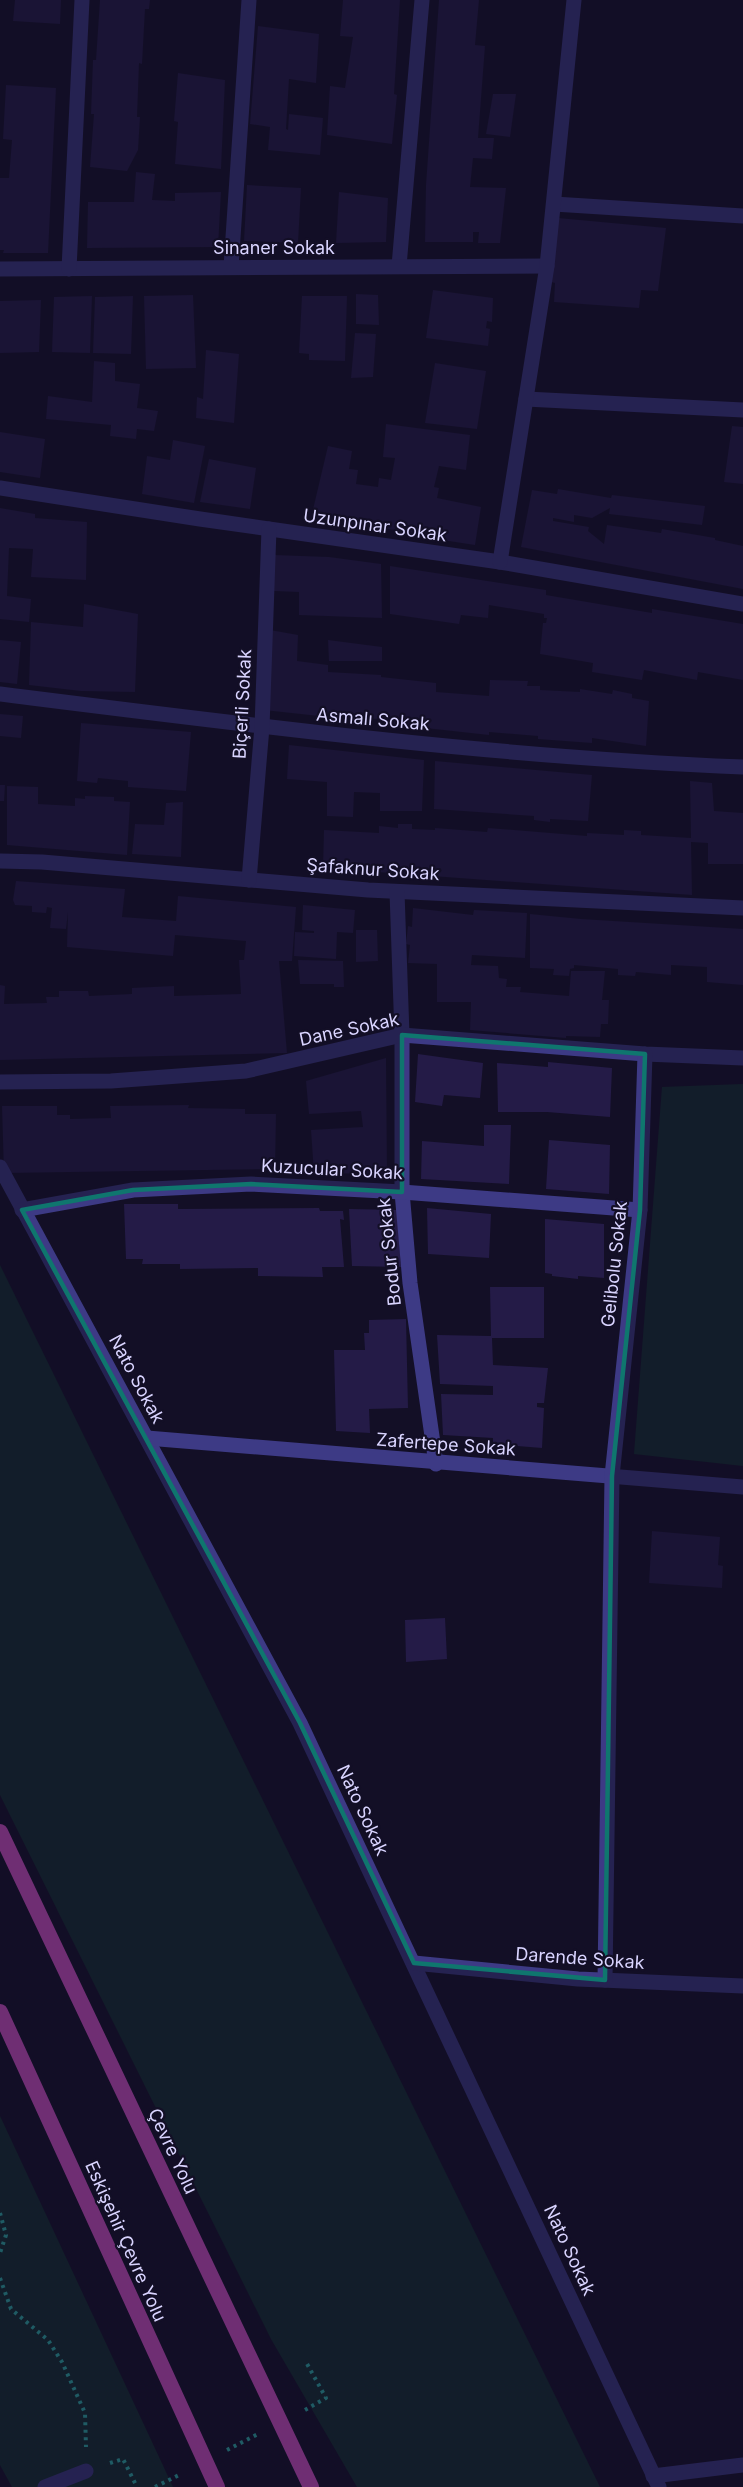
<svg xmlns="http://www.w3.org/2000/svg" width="743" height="2487" font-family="Inter,sans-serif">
<rect width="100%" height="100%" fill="#130f26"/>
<g fill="#12302f">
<polygon points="743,1084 743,1466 634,1454 662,1087"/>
<polygon points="0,1265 600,2487 357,2487 271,2339 0,1795"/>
<polygon points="0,2116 173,2487 12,2487 0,2465"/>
</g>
<g fill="#241b47">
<polygon points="15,0 61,0 60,24 13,21"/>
<polygon points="100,0 150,0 149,9 145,9 142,64 139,63 137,117 140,117 138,150 127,171 90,167 94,114 91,114 93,60 96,60"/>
<polygon points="343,0 400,0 394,94 397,95 392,144 327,135 330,86 345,88 353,37 340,36"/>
<polygon points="439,0 479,0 475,45 485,46 478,138 494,138 492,159 473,158 470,187 506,188 500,243 478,243 479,232 473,232 473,242 425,242 426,185"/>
<polygon points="258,26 319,34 316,83 289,79 286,129 288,130 289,114 323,118 320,155 268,150 270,127 250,124"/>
<polygon points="178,73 225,80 221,169 175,164 178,122 174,121"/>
<polygon points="6,85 56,88 48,253 3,253 4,250 0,250 0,178 9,178 12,140 3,139"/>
<polygon points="493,94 516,94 510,137 486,134"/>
<polygon points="136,172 155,174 152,200 175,201 175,193 221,192 218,247 87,248 88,202 134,202"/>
<polygon points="247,185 301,188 298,243 244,241"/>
<polygon points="339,192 388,198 386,242 336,243"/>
<polygon points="558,218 666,228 658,291 641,290 639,308 554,302 555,283 551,282"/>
<polygon points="433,290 493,298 492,322 487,321 486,328 490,329 488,346 426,338"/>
<polygon points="356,294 378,295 379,325 356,324"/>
<polygon points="193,295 196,368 146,369 144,296"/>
<polygon points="92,296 90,353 52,352 54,297"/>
<polygon points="133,296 131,354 93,353 95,297"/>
<polygon points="302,296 347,296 345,361 309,360 309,354 299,353"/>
<polygon points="41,300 39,352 0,353 0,301"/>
<polygon points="355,333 376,334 373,377 351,378"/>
<polygon points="206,350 239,354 234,423 196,418 197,397 203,399"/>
<polygon points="94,361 115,363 115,381 140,384 137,408 158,411 154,431 137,429 136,439 110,436 111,425 46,419 48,396 92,402"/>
<polygon points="435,363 486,371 477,429 425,423"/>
<polygon points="386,424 470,435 466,470 439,466 434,487 439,488 437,498 481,507 475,545 429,538 430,535 311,518 328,446 352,451 349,469 358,470 356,484 378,487 379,478 391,480 395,458 383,457"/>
<polygon points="732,426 743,427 743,484 724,482"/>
<polygon points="0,432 45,439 40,478 0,472"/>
<polygon points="173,440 205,446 194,503 142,494 147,456 170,460"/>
<polygon points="209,459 256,468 250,509 200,502"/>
<polygon points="558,489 611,498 612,495 705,506 702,525 609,514 610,508 592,518 574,515 574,522 553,518 553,521 589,527 588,531 604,544 607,525 661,533 662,529 715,538 715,540 743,546 743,589 521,547 532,490 557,494"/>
<polygon points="0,508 35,514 35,518 87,522 86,580 31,577 33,549 9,548 7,596 31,599 29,622 0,619"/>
<polygon points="274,555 329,557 381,564 382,618 299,615 299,592 274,591"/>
<polygon points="390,566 546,590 546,595 652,613 652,609 743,624 743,680 698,672 697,680 644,670 642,680 592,672 593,663 540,654 543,623 546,623 547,618 544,618 544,614 489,605 488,618 461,615 459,624 390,614"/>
<polygon points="84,604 138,614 135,692 81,691 29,685 31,622 83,627"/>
<polygon points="270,630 298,635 297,661 328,665 328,672 381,675 381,677 436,683 436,692 489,696 490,680 528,681 527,686 540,686 540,690 580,692 580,689 612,694 613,690 632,694 632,698 649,701 646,746 592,738 592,743 538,739 538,736 489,732 489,735 380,723 381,719 328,717 264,710"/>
<polygon points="0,640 21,642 17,684 0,682"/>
<polygon points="328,640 382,647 382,661 329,661"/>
<polygon points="0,714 23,716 21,738 0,736"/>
<polygon points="81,723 191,732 186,791 128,787 128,781 98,778 97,783 77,781"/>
<polygon points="289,745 424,760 422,811 380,811 380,793 354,792 353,817 327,816 327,782 287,779"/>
<polygon points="435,761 592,775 588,821 550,819 550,822 534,820 534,816 434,809"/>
<polygon points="690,781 712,783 714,811 743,813 743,864 708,864 708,843 691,842 692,895 323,868 324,830 379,833 379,826 398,828 398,824 412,824 412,829 435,830 435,828 487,832 488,828 587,836 587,833 624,835 624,830 641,831 641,835 691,838"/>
<polygon points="0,785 5,785 4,801 0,801"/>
<polygon points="7,786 38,787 38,804 75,806 75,798 85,799 85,796 114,797 114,801 130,802 127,855 7,845"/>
<polygon points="183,802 181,857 132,854 135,824 164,825 166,803"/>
<polygon points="16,881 125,889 122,917 176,921 178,896 296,907 292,961 279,961 287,1053 0,1060 0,985 5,986 4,1004 47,1003 46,997 59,997 59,991 88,991 89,996 132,994 132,988 174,986 174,996 241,994 239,960 244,960 246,941 175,935 173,956 67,947 68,912 66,929 50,928 52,908 47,907 46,913 32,912 32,906 15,905 13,900"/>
<polygon points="303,905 355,910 353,933 337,932 336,959 294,956 295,932 314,933 314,931 302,930"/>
<polygon points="413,908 473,915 474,910 527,913 525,958 472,955 471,965 498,966 499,978 507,979 506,987 521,987 520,992 569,996 571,971 605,971 602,1000 609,1000 608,1024 601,1024 600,1037 566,1036 566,1038 470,1030 471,1002 437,1002 437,964 408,963 410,945 406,944 408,926 412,927"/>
<polygon points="530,914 581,919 743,929 743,985 707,982 707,967 671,965 671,975 636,972 635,976 618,975 618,969 574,965 574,968 570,969 569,976 553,975 554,969 530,968"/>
<polygon points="356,930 377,930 378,961 356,962"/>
<polygon points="298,960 343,961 344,987 334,987 334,984 300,984"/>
<polygon points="418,1054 483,1063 480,1098 444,1095 442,1106 415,1102"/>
<polygon points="386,1058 387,1174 314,1173 311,1130 363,1127 361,1111 309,1114 306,1081"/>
<polygon points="548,1062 612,1068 610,1117 547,1112 498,1112 497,1063 548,1067"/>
<polygon points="189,1105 188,1108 245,1109 245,1114 276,1114 275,1169 4,1173 2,1106 57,1106 57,1115 70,1115 70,1119 111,1118 110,1106"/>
<polygon points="484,1125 511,1125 509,1184 421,1179 422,1141 484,1146"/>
<polygon points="549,1140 610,1145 609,1194 546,1189"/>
<polygon points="124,1204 178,1204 178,1209 319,1208 320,1211 343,1211 344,1220 340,1219 344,1267 322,1267 323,1277 258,1276 258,1268 180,1269 180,1264 142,1264 143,1259 126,1259"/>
<polygon points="427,1208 491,1214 489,1258 428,1254"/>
<polygon points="349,1209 397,1210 401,1267 352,1266"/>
<polygon points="545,1219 604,1224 604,1278 578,1276 578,1279 552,1276 552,1274 545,1273"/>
<polygon points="490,1287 544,1287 544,1338 492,1338 493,1365 548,1368 544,1403 537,1403 537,1407 544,1408 542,1448 493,1444 493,1438 443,1435 441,1394 493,1395 493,1386 440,1384 437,1335 491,1336"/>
<polygon points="406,1319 408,1408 369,1409 370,1433 336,1431 334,1350 365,1350 364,1333 369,1333 369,1320"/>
<polygon points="652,1531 720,1537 718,1565 723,1566 722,1588 649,1583"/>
<polygon points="445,1618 447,1659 406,1662 405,1620"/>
</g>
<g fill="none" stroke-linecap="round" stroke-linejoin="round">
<g stroke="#2fb8b0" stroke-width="4" stroke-dasharray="3 4.5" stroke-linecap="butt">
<polyline points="0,2213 6,2235 0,2253"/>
<polyline points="0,2278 11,2309 48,2340 62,2362 85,2413 86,2447"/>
<polyline points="305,2410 326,2398 306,2362"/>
<polyline points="227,2450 258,2434"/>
<polyline points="110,2463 123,2459 137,2487"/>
<polyline points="155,2487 181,2474"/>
</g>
<g stroke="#3d3a85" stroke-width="15">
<polyline points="554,204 743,216"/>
<polyline points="399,266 422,0"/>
<polyline points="231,267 249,0"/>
<polyline points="0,269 547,266"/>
<polyline points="69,269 82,0"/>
<polyline points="526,399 743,410"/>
<polyline points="0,488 200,519 500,562 743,604"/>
<polyline points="500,562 547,266 574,0"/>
<path d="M0,694C247,725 494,757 743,767"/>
<polyline points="0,861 42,862 368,890 743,908"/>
<polyline points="249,880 262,727 269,529"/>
<polyline points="397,892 402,1035 402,1192 410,1283 436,1464"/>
<polyline points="0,1082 111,1081 246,1071 402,1035 645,1054 743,1058"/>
<polyline points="0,1167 300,1723 659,2487"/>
<polyline points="22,1210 133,1190 251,1184 402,1192 640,1210"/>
<polyline points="147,1438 743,1487"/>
<polyline points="414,1963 578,1979 743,1986"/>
<polyline points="605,1980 612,1476 640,1210 645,1054"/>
<polyline points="653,2476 743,2465"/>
<polyline points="45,2487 86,2471"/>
</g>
<g stroke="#e055d1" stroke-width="16">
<polyline points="0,1832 311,2487"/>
<polyline points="0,2012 217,2487"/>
</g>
</g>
<path d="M0 0H743V2487H0ZM402,1035L645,1054L640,1210L612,1476L605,1980L414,1963L300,1723L22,1210L133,1190L251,1184L402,1192Z" fill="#130f26" fill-opacity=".55" fill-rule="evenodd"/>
<path fill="none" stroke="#0f766e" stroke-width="4.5" stroke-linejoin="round" d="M402,1035L645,1054L640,1210L612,1476L605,1980L414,1963L300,1723L22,1210L133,1190L251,1184L402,1192Z"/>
<g text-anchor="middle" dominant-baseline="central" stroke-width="4.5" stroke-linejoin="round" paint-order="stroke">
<g font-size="18" fill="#d9d4ff" stroke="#130f26">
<text x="274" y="247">Sinaner Sokak</text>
<text transform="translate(375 525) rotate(8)">Uzunpınar Sokak</text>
<text transform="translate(242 704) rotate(-87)">Biçerli Sokak</text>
<text transform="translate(373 719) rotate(5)">Asmalı Sokak</text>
<text transform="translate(373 869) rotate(4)">Şafaknur Sokak</text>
<text transform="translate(349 1029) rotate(-12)">Dane Sokak</text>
<text transform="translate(332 1169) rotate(3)">Kuzucular Sokak</text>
<text transform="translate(389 1252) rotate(-96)">Bodur Sokak</text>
<text transform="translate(614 1264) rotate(-84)">Gelibolu Sokak</text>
<text transform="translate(137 1379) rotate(62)">Nato Sokak</text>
<text transform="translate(446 1444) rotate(4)">Zafertepe Sokak</text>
<text transform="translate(363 1810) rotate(65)">Nato Sokak</text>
<text transform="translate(580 1958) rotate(4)">Darende Sokak</text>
<text transform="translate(173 2151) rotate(65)">Çevre Yolu</text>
<text transform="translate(126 2241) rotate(66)">Eskişehir Çevre Yolu</text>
<text transform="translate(570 2250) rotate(65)">Nato Sokak</text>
</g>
</g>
</svg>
